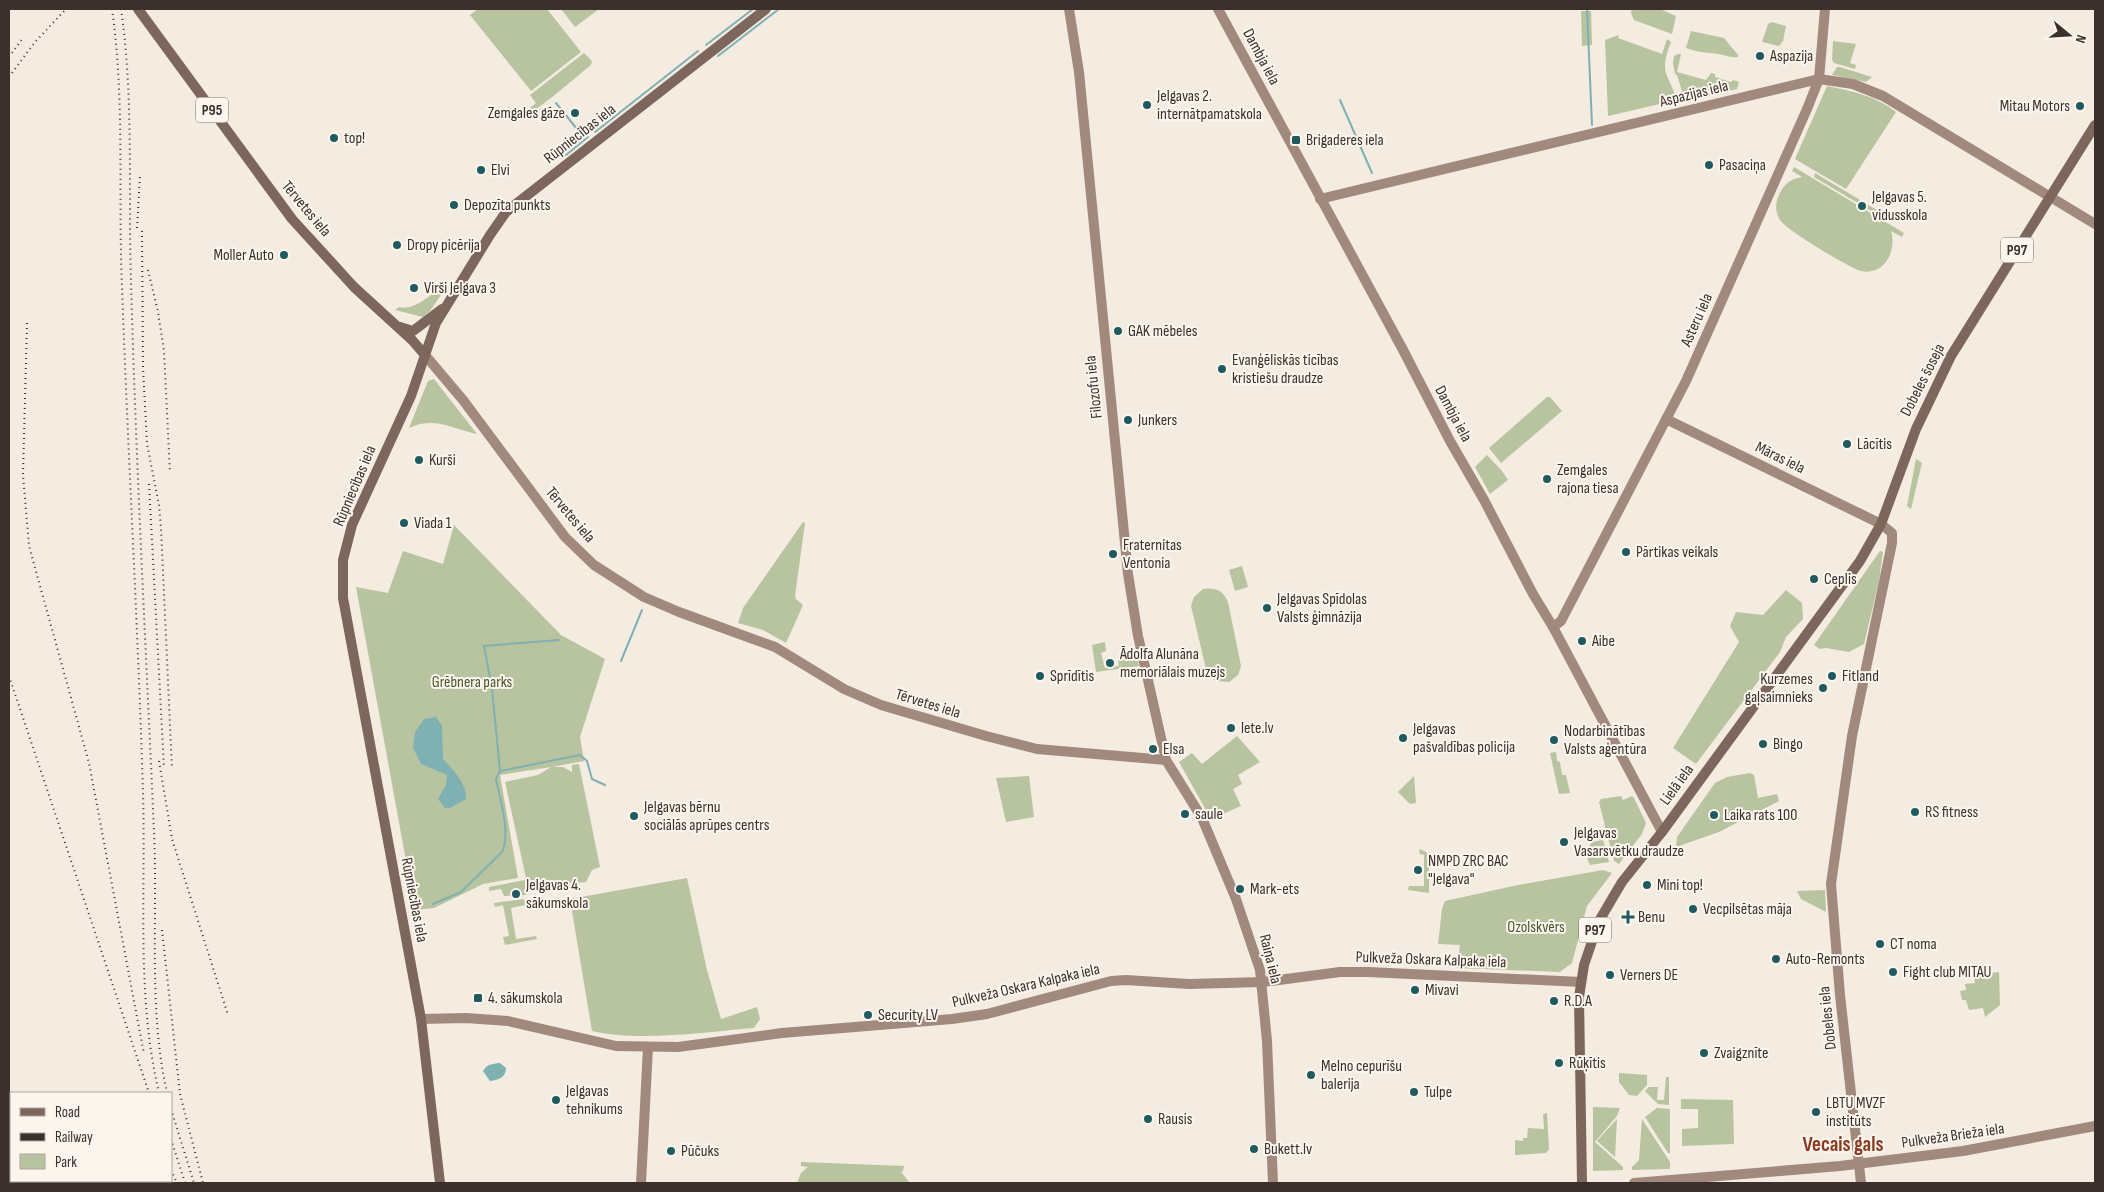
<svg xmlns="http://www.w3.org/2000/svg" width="2104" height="1192" font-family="'Sofia Sans Condensed',sans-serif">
<rect width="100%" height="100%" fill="#f4ebe1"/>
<g fill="#b8c4a0">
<polygon points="478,9 547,9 581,52 531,91 470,15"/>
<polygon points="561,9 599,9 575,27"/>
<polygon points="1632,9 1660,9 1676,16 1672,34 1634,20 1631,13"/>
<polygon points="1581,11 1591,11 1592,45 1582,46"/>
<polygon points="1772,22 1786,26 1783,41 1779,46 1762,42 1768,24"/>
<path d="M1691,31L1724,38L1738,55V57C1730,58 1726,55 1718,54C1706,52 1699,53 1686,48Z"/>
<path d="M1619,35L1618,38L1662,54L1667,39L1671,42C1659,73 1667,71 1677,100L1608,116L1605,40Z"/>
<polygon points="1833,41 1856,44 1850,63 1856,65 1855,69 1834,63 1832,60"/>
<path d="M584,53L592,61L591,65C577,76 527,121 513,121L505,113L506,109L509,107L518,118L536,103L530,95Z"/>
<polygon points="1678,54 1681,54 1677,72 1706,80 1711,73 1715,74 1715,77 1731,82 1733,80 1739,82 1737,89 1685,101 1677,75 1675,74 1673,63 1674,56"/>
<polygon points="1837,67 1840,67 1872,77 1866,82 1832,75"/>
<path d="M1827,86C1852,91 1876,96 1896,112L1846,189L1795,159Z"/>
<path d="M1794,167L1904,233L1902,237L1891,231C1897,250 1885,276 1861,271C1851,269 1785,229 1780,220C1775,212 1775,203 1779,195C1784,184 1790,179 1802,177L1792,171Z"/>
<polygon points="1815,173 1892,219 1890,222 1814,177"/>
<path d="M444,287L445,289L430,311L423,317L395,310L399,307C416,311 429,294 444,287Z"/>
<path d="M434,379L477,434C452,429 435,416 409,428L428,381Z"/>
<polygon points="1547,397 1550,397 1562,411 1501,463 1489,448"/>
<polygon points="1487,455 1502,471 1508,480 1490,494 1475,467"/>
<polygon points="1916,459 1922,463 1911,509 1907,506"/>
<polygon points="803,522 805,523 795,596 796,599 803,605 786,643 763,630 738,623 743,608"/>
<path d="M454,525L561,635L605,659L580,737L584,761L552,767H563L572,772V765L579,764L600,867L592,870L586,882C567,885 548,882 530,886L528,881H527L529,892L526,893V895L504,896L501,889L489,891V887L525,880L526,878L505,782L538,775L551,767L500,775L518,878L483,884L434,908L415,910L356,587L388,593L403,551L443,564Z"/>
<polygon points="1880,551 1883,552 1879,581 1864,644 1849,652 1826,648 1820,649 1814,645"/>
<polygon points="1242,566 1248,587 1235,591 1229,570"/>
<path d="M1203,589C1215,587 1223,590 1228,602L1241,666L1238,675L1229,682L1215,681L1207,673L1191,606L1194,597Z"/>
<polygon points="1786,590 1802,603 1803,619 1786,637 1780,652 1696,764 1673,748 1739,642 1730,626 1736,612 1763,615"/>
<polygon points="1105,642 1106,651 1101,653 1105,668 1119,666 1118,660 1123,660 1137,656 1139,666 1096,672 1092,645"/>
<polygon points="1237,736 1260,762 1238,775 1242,784 1233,789 1241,806 1211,819 1179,762 1192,753 1202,764"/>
<polygon points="1556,752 1557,761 1560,762 1562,775 1566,775 1570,793 1559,794 1550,753"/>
<polygon points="1750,773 1754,775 1758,798 1777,794 1779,801 1719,832 1676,847 1677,837 1715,783 1727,777"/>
<polygon points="1029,776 1034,817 1006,822 996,778"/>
<polygon points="1414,776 1416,803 1410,804 1398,792"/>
<polygon points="1621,796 1623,800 1632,796 1634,798 1646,823 1642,834 1619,864 1614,861 1599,802 1601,799"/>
<polygon points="1603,840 1609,862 1590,865 1585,853 1592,842"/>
<polygon points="1419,849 1426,852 1429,857 1429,893 1408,890 1409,886 1424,886 1424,855 1420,854"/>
<polygon points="1603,870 1612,873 1587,906 1572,963 1560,972 1457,968 1460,945 1438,944 1442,909 1445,901 1518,885"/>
<path d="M687,878L707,970L721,1019L757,1007L760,1019L754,1028C706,1032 638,1042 592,1031L570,899Z"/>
<polygon points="1825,890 1826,912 1801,899 1797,891"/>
<polygon points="524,899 525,905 511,908 516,939 536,936 537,939 505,945 503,937 509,936 503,905 495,907 494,903"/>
<polygon points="1999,972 2000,1005 1985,1017 1983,1008 1969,1010 1966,1000 1962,1000 1960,991 1966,990 1965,984 1975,983 1974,975"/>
<polygon points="1619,1073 1647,1075 1647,1085 1637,1096 1629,1095 1619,1082"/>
<polygon points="1666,1077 1669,1077 1669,1105 1658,1104 1645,1091 1649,1087 1658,1087 1657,1100 1664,1100"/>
<polygon points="1681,1099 1733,1100 1734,1144 1682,1146 1682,1129 1698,1128 1698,1109 1681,1109"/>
<polygon points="1593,1107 1620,1108 1617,1116 1595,1142 1623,1167 1623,1170 1593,1171"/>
<polygon points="1657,1108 1670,1109 1670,1153 1668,1153 1645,1117"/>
<polygon points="1547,1113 1549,1149 1546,1153 1515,1155 1515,1140 1523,1141 1523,1138 1527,1138 1528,1128 1544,1129 1543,1114"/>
<polygon points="1617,1119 1615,1157 1597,1141"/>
<polygon points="1642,1119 1670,1162 1670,1169 1632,1170 1632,1167 1639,1160"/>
<polygon points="801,1162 904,1166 903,1171 901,1172 910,1183 797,1183 801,1173 808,1167 801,1166"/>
</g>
<g fill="#7fb0b2">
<path d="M436,717L442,726L443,759C453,770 467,783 466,799L450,808H445L438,799L446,785L447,775L421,764L413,748L415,732L424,719Z"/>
<path d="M500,1063L506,1068C506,1077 499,1080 490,1081L483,1071C487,1064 492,1064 500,1063Z"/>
</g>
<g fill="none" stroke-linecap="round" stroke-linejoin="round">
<g stroke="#7fb0b2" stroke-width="2">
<polyline points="1587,9 1592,125"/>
<polyline points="706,45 753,9"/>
<polyline points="718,56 779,9"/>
<polyline points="1340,100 1372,173"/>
<polyline points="556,103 585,139"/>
<polyline points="595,132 698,51"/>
<polyline points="566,155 588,137"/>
<polyline points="621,661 642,610"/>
<polyline points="490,678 484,646 559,640"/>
<polyline points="492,689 500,771"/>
<path d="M433,904L461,892L502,852C511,833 500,799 496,779L500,771L580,755L587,761L592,779L605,785"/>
</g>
<g stroke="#a18a7d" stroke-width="10">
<polyline points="1069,9 1079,72 1128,574 1138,636 1166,760 1202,818 1236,899 1260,970 1267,1041 1273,1183"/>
<polyline points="1218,9 1402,348 1450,441 1484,500 1533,594 1553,627 1662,832"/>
<polyline points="1320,199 1819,79 1853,84 1883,96 2095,224"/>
<polyline points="425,355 463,400 565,537 594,565 644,597 679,612 775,647 844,689 881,705 986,736 1037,749 1166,760"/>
<polyline points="1666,419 1881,524 1892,533 1892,543 1852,736 1831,884 1840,995 1861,1183"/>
<polyline points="1553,627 1561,621 1686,381 1807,109 1819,79 1825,9"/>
<polyline points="421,1019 466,1018 508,1021 616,1046 678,1047 782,1033 952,1019 987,1014 1111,981 1126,980 1189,984 1263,982 1340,972 1368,972 1581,982"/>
<polyline points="641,1183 648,1047"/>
<polyline points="1634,1183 1840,1166 1963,1151 2095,1126"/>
</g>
<g stroke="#7d675c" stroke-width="10">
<polyline points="138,9 292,219 354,287 412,340 425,355"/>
<polyline points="400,327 413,331 442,309"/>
<polyline points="440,1183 421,1019 343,598 343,560 352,525 411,396 436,323 490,235 506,212 516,204 766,9"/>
<polyline points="1582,1183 1579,997 1584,965 1599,921 1622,882 1662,832 1860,561 1881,524 1916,429 1951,356 2095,125"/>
</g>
<g stroke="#3b302b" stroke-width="2" stroke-dasharray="1 4" stroke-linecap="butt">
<path d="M112,9C125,101 118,194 122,287C128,456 138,625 143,794C146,893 136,996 159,1093"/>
<path d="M121,9C134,99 128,190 131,281C136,465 146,649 154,832C158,919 148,1008 167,1093"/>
<polyline points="9,57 22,39"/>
<polyline points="9,77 35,42 66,9"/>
<polyline points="137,228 140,176"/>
<polyline points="142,231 143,367 147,444 159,505 161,528 172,769"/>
<polyline points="148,270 158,312 164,351 170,473"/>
<polyline points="27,323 23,475 29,546 89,763 144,1054"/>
<polyline points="149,484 164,768"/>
<polyline points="9,676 149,1093"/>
<polyline points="159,761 172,839 228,1015"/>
<polyline points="162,930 180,1094 203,1183"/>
<polyline points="171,1109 194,1183"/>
<polyline points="171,1139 185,1183"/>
<polyline points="171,1170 177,1183"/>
</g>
</g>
<g fill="#1f5a5e" stroke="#fbf5ee" stroke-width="2">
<circle cx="1760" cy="56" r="5"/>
<circle cx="1147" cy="105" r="5"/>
<circle cx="2080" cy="106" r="5"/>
<circle cx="575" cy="113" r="5"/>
<circle cx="334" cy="138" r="5"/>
<rect x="1291" y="135" width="10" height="10" rx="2.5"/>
<circle cx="1709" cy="165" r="5"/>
<circle cx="481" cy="170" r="5"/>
<circle cx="454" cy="205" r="5"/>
<circle cx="1862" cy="206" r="5"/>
<circle cx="397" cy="245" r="5"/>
<circle cx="284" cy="255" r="5"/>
<circle cx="414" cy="288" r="5"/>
<circle cx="1118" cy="331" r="5"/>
<circle cx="1222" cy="369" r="5"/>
<circle cx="1128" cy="420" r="5"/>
<circle cx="1847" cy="444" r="5"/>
<circle cx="419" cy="460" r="5"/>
<circle cx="1547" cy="479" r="5"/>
<circle cx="404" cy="523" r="5"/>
<circle cx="1626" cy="552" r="5"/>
<circle cx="1113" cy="554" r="5"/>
<circle cx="1814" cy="579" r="5"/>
<circle cx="1267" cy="608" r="5"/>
<circle cx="1582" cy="641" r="5"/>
<circle cx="1110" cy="663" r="5"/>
<circle cx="1040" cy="676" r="5"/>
<circle cx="1832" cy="676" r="5"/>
<circle cx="1823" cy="688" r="5"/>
<circle cx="1231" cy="728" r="5"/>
<circle cx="1403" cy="738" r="5"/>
<circle cx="1554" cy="740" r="5"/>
<circle cx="1763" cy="744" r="5"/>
<circle cx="1153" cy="749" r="5"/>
<circle cx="1915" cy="812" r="5"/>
<circle cx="1185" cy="814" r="5"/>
<circle cx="1714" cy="815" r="5"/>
<circle cx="634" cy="816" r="5"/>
<circle cx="1564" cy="842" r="5"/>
<circle cx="1418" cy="870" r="5"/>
<circle cx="1647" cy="885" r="5"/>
<circle cx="1240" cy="889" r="5"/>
<circle cx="516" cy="894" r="5"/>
<circle cx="1693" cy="909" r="5"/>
<path d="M1625.5 909.5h5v5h5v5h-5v5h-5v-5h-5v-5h5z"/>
<circle cx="1880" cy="944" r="5"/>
<circle cx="1776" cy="959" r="5"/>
<circle cx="1893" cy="972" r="5"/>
<circle cx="1610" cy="975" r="5"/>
<circle cx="1415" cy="990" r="5"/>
<rect x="473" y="993" width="10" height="10" rx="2.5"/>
<circle cx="1554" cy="1001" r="5"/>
<circle cx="868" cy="1015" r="5"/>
<circle cx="1704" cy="1053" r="5"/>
<circle cx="1559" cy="1063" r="5"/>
<circle cx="1311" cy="1075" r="5"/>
<circle cx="1414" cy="1092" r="5"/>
<circle cx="556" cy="1100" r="5"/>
<circle cx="1816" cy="1112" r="5"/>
<circle cx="1148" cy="1119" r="5"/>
<circle cx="1254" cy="1149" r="5"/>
<circle cx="671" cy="1151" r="5"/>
</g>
<g text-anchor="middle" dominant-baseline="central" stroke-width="4" stroke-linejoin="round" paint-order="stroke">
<g fill="#fbf5ee" stroke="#756b66" stroke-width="1">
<rect x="196" y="97.5" width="32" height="25" rx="4"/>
<rect x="2001" y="237.5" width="32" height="25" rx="4"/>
<rect x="1579" y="917.5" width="32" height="25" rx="4"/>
</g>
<g font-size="15" font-weight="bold" fill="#3b302b">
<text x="212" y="110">P95</text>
<text x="2017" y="250">P97</text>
<text x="1595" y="930">P97</text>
</g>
<g font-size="16" fill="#3b302b" stroke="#fbf5ee" text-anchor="start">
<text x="1770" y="56">Aspazija</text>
<text x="1157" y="96">Jelgavas 2.<tspan x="1157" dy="18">internātpamatskola</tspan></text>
<text x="2070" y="106" text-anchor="end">Mitau Motors</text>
<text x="565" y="113" text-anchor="end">Zemgales gāze</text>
<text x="344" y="138">top!</text>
<text x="1306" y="140">Brigaderes iela</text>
<text x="1719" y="165">Pasaciņa</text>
<text x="491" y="170">Elvi</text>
<text x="1872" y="197">Jelgavas 5.<tspan x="1872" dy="18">vidusskola</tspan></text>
<text x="464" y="205">Depozīta punkts</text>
<text x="407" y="245">Dropy picērija</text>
<text x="274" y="255" text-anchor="end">Moller Auto</text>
<text x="424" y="288">Virši Jelgava 3</text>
<text x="1128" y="331">GAK mēbeles</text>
<text x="1232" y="360">Evanģēliskās ticības<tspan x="1232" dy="18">kristiešu draudze</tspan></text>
<text x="1138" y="420">Junkers</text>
<text x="1857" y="444">Lācītis</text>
<text x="429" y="460">Kurši</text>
<text x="1557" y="470">Zemgales<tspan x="1557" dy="18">rajona tiesa</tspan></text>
<text x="414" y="523">Viada 1</text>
<text x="1123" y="545">Fraternitas<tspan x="1123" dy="18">Ventonia</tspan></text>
<text x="1636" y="552">Pārtikas veikals</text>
<text x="1824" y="579">Ceplis</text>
<text x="1277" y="599">Jelgavas Spīdolas<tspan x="1277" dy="18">Valsts ģimnāzija</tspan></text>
<text x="1592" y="641">Aibe</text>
<text x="1120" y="654">Ādolfa Alunāna<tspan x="1120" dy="18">memoriālais muzejs</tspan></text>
<text x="1050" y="676">Sprīdītis</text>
<text x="1842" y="676">Fitland</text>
<text x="1813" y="679" text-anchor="end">Kurzemes<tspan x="1813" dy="18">gaļsaimnieks</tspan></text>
<text x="1241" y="728">lete.lv</text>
<text x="1413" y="729">Jelgavas<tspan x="1413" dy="18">pašvaldības policija</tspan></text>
<text x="1564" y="731">Nodarbinātības<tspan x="1564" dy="18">Valsts aģentūra</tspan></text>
<text x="1773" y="744">Bingo</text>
<text x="1163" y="749">Elsa</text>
<text x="644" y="807">Jelgavas bērnu<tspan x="644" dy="18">sociālās aprūpes centrs</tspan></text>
<text x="1925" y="812">RS fitness</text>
<text x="1195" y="814">saule</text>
<text x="1724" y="815">Laika rats 100</text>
<text x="1574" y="833">Jelgavas<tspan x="1574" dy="18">Vasarsvētku draudze</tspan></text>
<text x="1428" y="861">NMPD ZRC BAC<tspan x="1428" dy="18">"Jelgava"</tspan></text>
<text x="526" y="885">Jelgavas 4.<tspan x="526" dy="18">sākumskola</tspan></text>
<text x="1657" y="885">Mini top!</text>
<text x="1250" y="889">Mark-ets</text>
<text x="1703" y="909">Vecpilsētas māja</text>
<text x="1638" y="917">Benu</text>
<text x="1890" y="944">CT noma</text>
<text x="1786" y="959">Auto-Remonts</text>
<text x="1903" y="972">Fight club MITAU</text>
<text x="1620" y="975">Verners DE</text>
<text x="1425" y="990">Mivavi</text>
<text x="488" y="998">4. sākumskola</text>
<text x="1564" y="1001">R.D.A</text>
<text x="878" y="1015">Security LV</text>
<text x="1714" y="1053">Zvaigznīte</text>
<text x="1569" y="1063">Rūķītis</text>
<text x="1321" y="1066">Melno cepurīšu<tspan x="1321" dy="18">balerija</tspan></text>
<text x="566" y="1091">Jelgavas<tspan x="566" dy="18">tehnikums</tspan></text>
<text x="1424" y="1092">Tulpe</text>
<text x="1826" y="1103">LBTU MVZF<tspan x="1826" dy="18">institūts</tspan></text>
<text x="1158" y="1119">Rausis</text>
<text x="1264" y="1149">Bukett.lv</text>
<text x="681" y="1151">Pūčuks</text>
</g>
<g font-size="16" fill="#3b302b" stroke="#fbf5ee">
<text transform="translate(1261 57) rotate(62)">Dambja iela</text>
<text transform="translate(1694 94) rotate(-14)">Aspazijas iela</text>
<text transform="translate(580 134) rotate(-38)">Rūpniecības iela</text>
<text transform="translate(306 209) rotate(50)">Tērvetes iela</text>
<text transform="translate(1697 320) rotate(-66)">Asteru iela</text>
<text transform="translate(1923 380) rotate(-63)">Dobeles šoseja</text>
<text transform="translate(1094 387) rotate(-96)">Filozofu iela</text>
<text transform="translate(1453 414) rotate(62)">Dambja iela</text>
<text transform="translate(1780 458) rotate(26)">Māras iela</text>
<text transform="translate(355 486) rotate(-67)">Rūpniecības iela</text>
<text transform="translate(570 515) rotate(50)">Tērvetes iela</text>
<text transform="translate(928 704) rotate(17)">Tērvetes iela</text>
<text transform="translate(1677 785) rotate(-54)">Lielā iela</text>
<text transform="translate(414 900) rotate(79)">Rūpniecības iela</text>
<text transform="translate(1270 959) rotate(76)">Raiņa iela</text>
<text transform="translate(1431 960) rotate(2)">Pulkveža Oskara Kalpaka iela</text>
<text transform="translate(1026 986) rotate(-13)">Pulkveža Oskara Kalpaka iela</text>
<text transform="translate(1828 1018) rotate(-96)">Dobeles iela</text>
<text transform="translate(1953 1136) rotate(-8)">Pulkveža Brieža iela</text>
</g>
<g font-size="16" fill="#4a5a2e" stroke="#fbf5ee">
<text x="472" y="682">Grēbnera parks</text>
<text x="1536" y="927">Ozolskvērs</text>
</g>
<g font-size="21" font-weight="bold" fill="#8c3b22" stroke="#fbf5ee">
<text x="1843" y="1144">Vecais gals</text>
</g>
</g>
<rect width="2104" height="1192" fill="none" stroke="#3b302b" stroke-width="20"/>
<rect x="10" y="1092" width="162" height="90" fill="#fbf5ee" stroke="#aea6a0"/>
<rect x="20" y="1108" width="25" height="8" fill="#7d675c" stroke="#aea6a0"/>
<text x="55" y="1117" font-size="15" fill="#3b302b">Road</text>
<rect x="20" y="1133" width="25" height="8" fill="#3b302b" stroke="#aea6a0"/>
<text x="55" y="1142" font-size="15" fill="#3b302b">Railway</text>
<rect x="20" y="1154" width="25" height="15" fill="#b8c4a0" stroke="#aea6a0"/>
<text x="55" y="1167" font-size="15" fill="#3b302b">Park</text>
<g transform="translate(2069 35) rotate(108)" stroke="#fbf5ee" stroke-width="4" paint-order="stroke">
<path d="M0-4L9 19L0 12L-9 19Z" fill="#3b302b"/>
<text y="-8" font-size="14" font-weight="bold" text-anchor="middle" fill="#3b302b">N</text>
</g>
</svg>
